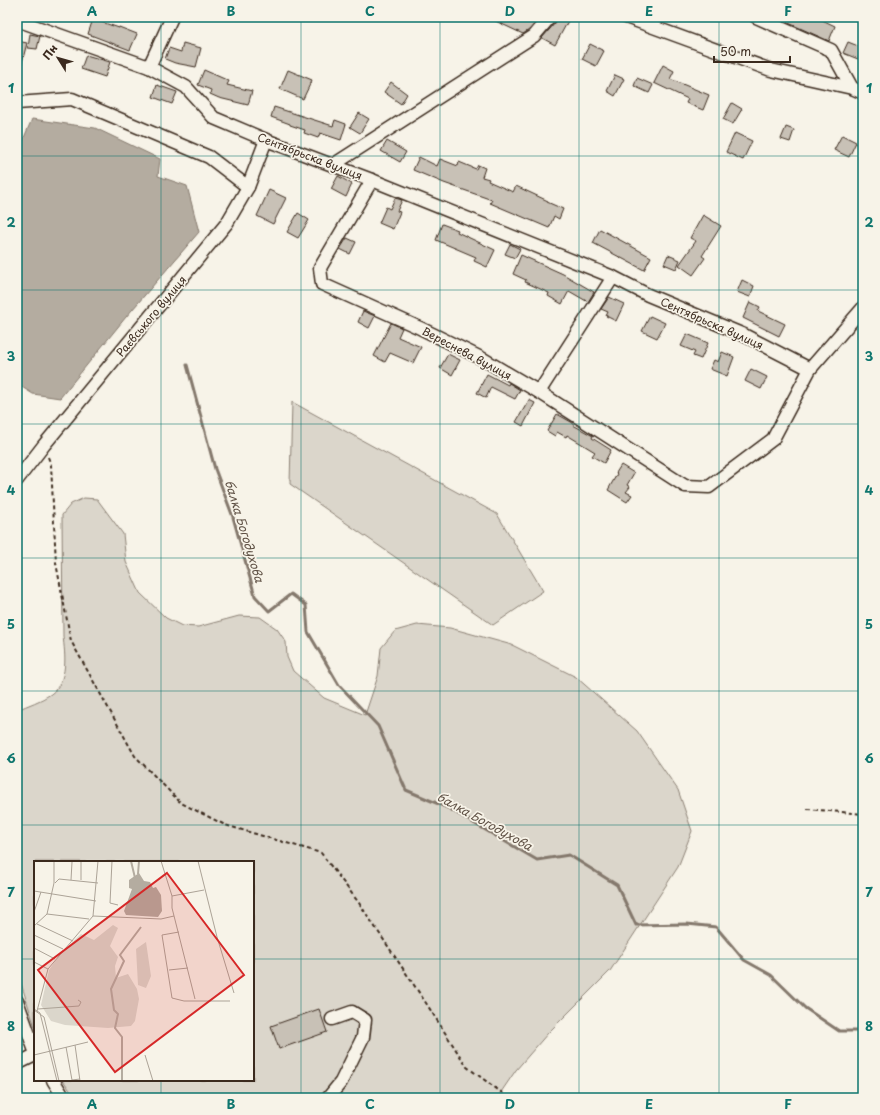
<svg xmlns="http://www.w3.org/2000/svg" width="880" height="1115" font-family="'Playpen Sans',sans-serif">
<rect width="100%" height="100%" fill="#f7f3e8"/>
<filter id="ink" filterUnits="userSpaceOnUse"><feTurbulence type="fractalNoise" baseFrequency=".025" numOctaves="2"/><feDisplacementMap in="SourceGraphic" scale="8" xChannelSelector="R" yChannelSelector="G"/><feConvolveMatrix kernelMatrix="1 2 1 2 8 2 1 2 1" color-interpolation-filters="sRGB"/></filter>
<g filter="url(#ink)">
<g fill="#dbd6cb" stroke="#8b8074">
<polygon points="292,402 497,514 543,591 493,625 290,484"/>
<path d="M84,498L97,499L123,534L126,562L140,593L166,618L182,626L198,627L239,616L260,617L277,629L286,642L287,657L293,671L324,698L365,715L378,676L381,648L395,631L417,625L450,628L512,645L576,677L637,731L678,790L692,831L678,867L610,971L548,1033L516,1070L497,1098H75L63,1080H253V862H35V1027L17,971V710C28,705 41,701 51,694C69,680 65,655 63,636L62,515L71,504Z"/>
</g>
<polygon fill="#b4aca0" stroke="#84786c" points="32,119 95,128 160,159 158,176 187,186 199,232 126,317 60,398 33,394 17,384 17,139 23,140"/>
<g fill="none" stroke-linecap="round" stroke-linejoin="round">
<polyline stroke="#84786c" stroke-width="3" points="187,365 215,469 233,517 255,596 269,611 291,594 306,605 308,632 339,685 378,726 406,790 448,808 537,860 569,855 617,885 636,925 687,924 716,927 744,960 771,975 805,1008 839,1031 863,1031"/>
</g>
<g fill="#c8c1b6" stroke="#3b2a1e">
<polygon points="487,17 522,17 535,23 529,30 523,34"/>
<polygon points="557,17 560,17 568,21 555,45 542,38 556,22"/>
<polygon points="775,17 816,17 835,26 829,41"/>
<polygon points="93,19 119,28 119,27 137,34 130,50 88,34"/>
<polygon points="30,34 40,36 37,49 28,48"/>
<polygon points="17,41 27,43 20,70 17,69"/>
<polygon points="848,42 863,48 858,59 843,53"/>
<polygon points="183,43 201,48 196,67 175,63 165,59 169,48 181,52"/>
<polygon points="590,44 604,51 596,66 582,59"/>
<polygon points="86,55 110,62 105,77 81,69"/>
<polygon points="663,65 674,71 670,79 709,95 703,110 686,103 688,99 654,83"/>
<polygon points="204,70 229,81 227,85 252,91 248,105 219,98 210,94 211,90 198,85"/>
<polygon points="288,70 312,80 303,99 280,89"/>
<polygon points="615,75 624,79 615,96 607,91"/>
<polygon points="637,78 653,85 649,93 634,86"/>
<polygon points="391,82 407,94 401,104 384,92"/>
<polygon points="157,85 177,92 172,104 153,97"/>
<polygon points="732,103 742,109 733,124 723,119"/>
<polygon points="274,107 333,126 335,120 346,124 341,140 320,133 318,138 304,133 305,130 290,125 290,124 271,117"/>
<polygon points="359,113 369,119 360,133 350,127"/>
<polygon points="786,127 794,130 790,142 781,139"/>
<polygon points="735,133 752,141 743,160 726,152"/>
<polygon points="842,135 856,142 849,157 834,150"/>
<polygon points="387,141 406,152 400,162 381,151"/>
<polygon points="419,157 437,166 440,159 458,166 459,162 476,169 478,165 485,168 482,177 489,179 488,181 513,192 516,186 548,201 547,202 563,209 559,219 554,216 549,228 490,203 492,200 444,183 413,170"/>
<polygon points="338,176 352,184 346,197 331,189"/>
<polygon points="269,190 286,198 273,224 257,216"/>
<polygon points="395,198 402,200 397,211 400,212 393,229 379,223 386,207 390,209"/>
<polygon points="298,213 309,220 298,238 287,232"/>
<polygon points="703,215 721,226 702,256 705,258 693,275 679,265 696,241 690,238"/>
<polygon points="442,224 458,230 457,232 495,250 487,267 474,261 476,257 436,240"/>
<polygon points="600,229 651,257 644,270 593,243"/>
<polygon points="347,238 356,242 350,254 340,249"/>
<polygon points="510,244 520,249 515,258 505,254"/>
<polygon points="521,255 563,274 594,292 588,302 569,291 562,304 548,296 549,293 525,282 526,280 513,274"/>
<polygon points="668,255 680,260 676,269 664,264"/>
<polygon points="742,280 754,286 750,297 737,292"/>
<polygon points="609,297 624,304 616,321 606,316 608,312 601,309"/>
<polygon points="750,302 760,307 758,311 785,324 779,336 743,318"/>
<polygon points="363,311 375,316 369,328 358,322"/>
<polygon points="650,316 665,323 657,338 642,331"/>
<polygon points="391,323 402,328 398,337 421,347 413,363 390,353 385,362 374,356"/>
<polygon points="687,334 708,343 701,359 693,356 695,352 681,346"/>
<polygon points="722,352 734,357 727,376 710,369 714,360 718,362"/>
<polygon points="448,354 460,360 452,375 440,368"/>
<polygon points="751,369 767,377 761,389 745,381"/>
<polygon points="487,374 508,385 509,383 520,390 515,399 491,387 486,398 477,393"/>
<polygon points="529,400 535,403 523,426 516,422"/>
<polygon points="557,414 573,423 573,425 593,436 592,438 611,450 604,463 592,456 595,452 567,435 566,437 557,432 555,436 547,431"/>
<polygon points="621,465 634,473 627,485 630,487 626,492 632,495 627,502 608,490 617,474 616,473"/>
<polygon points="319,1009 327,1032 279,1049 271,1026"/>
</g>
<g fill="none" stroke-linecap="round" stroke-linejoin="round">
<defs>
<g id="minor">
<polyline points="626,17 771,70 852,88 863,93"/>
<polyline points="756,17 831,50 852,88"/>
<polyline points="17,20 149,67 186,87 214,118 266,140 372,180 613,277 648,295 744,335 810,369"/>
<polyline points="149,67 172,17"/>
<polyline points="17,103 72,99 209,157 248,187"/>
<polyline points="333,165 534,36 550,17"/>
<polyline points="372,180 320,268 322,284 420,328 483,359 539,392 685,486 709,487 773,439 810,369 863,308"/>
<polyline points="539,392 613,277"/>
<polyline points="17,480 44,445 227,223 248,187 266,140"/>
<polyline points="17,1001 35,1051"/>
<polyline points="17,1064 35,1055"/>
<polyline points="53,1080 64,1098"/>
<polyline points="328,1098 341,1082 363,1037 365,1020 352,1012 332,1019"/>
</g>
</defs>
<use href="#minor" stroke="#3b2a1e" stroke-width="15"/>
<g stroke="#3b2a1e" stroke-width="2" stroke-dasharray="4 3" stroke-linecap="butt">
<polyline points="48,457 51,465 56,563 71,641 135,756 181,803 225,825 321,853 359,903 426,1003 467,1067 505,1095 512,1098"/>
<polyline points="807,809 863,814"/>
</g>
<use href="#minor" stroke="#f7f3e8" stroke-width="12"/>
</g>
</g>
<path fill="none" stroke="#0f766e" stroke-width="1" stroke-opacity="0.55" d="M161,17V862M301,17V1098M440,17V1098M579,17V1098M719,17V1098M17,156H863M17,290H863M17,424H863M17,558H863M17,691H863M17,825H863M17,959H35M253,959H863M161,1080V1098"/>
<g text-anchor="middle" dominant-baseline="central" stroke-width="3.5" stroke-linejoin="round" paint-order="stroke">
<g font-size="11" fill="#3b2a1e" stroke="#f7f3e8">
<text transform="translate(310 156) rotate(21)">Сентябрьска вулиця</text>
<text transform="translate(151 316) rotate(-50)">Раєвського вулиця</text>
<text transform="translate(712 323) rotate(24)">Сентябрьска вулиця</text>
<text transform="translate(467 353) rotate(28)">Вереснева вулиця</text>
</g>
<g font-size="12" font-style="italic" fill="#5f5145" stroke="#f7f3e8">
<text transform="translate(245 531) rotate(73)">балка Богодухова</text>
<text transform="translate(485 821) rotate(29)">балка Богодухова</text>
</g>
</g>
<g transform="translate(34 861)">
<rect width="220" height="220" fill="#f7f3e8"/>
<path d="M79,64L84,67L76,85L84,96L81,105L82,117L94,113L103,128L105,138L101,160L97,165L74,167L31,164L17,160L7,144L15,109L26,93L47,73L60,79ZM112,81L117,115L112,127L104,124L102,88Z" fill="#dbd6cb"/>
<path d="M105,12L110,20L116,21L119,27L122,26L127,34L128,50L124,56L92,54L90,50L98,28L95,27V19Z" fill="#b4aca0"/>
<path fill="none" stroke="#b4aca0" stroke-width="2" d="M97,0L101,17M104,13L105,0M88,220V176L81,167L84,153L80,149L77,128L90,100L86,94L107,66"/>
<path fill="none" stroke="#aca397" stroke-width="1" d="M24,0H44M78,0L76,42L84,44M127,0L138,35V47L161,138M164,0L183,76L200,132M37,19L38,1M47,19V0M21,22L25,18L64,22M0,30L62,40M138,35L170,29M0,51L7,31M13,53L55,58M59,55L127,58L140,55M59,55L64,0M3,63L39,80M0,65L13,53L20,22V0M145,71L128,74L138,137L150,140H196M0,74L29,88M0,87L21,98M0,101L14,108M135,109L154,107M0,148L6,152L23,220M4,148L45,145L47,141L44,139M0,149L10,156L25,220M3,150L14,108L59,55M41,184L46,220M32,186L38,219L46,218M0,194L54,181M111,194L119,220"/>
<path fill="#d62828" fill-opacity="0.15" stroke="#d62828" stroke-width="2" d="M133,12L210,114L81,211L4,109Z"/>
<rect width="220" height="220" fill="none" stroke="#3b2a1e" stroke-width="2"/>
</g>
<rect width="880" height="1115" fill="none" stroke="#f7f3e8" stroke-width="44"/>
<g transform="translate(58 58) rotate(307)" stroke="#f7f3e8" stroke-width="3" paint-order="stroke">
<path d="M0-3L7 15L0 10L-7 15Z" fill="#3b2a1e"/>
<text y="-6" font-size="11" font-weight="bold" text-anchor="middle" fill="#3b2a1e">Пн</text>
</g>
<path d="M714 56v6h76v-6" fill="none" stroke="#3b2a1e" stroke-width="2"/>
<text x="720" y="56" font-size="12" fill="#3b2a1e" stroke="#f7f3e8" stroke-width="3" paint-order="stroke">50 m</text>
<rect x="22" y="22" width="836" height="1071" fill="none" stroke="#0f766e" stroke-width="1.5"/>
<g font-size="13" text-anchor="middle" font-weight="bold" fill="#0f766e">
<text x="92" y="16">A</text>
<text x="231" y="16">B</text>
<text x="370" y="16">C</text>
<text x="510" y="16">D</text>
<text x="649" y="16">E</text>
<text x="788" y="16">F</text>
<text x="11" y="93">1</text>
<text x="869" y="93">1</text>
<text x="11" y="227">2</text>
<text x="869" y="227">2</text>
<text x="11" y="361">3</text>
<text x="869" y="361">3</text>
<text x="11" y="495">4</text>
<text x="869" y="495">4</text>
<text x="11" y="629">5</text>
<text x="869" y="629">5</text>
<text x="11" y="763">6</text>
<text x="869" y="763">6</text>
<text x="11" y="897">7</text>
<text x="869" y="897">7</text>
<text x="11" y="1031">8</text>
<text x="869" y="1031">8</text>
<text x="92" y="1109">A</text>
<text x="231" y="1109">B</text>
<text x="370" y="1109">C</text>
<text x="510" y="1109">D</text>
<text x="649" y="1109">E</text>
<text x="788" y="1109">F</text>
</g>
</svg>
